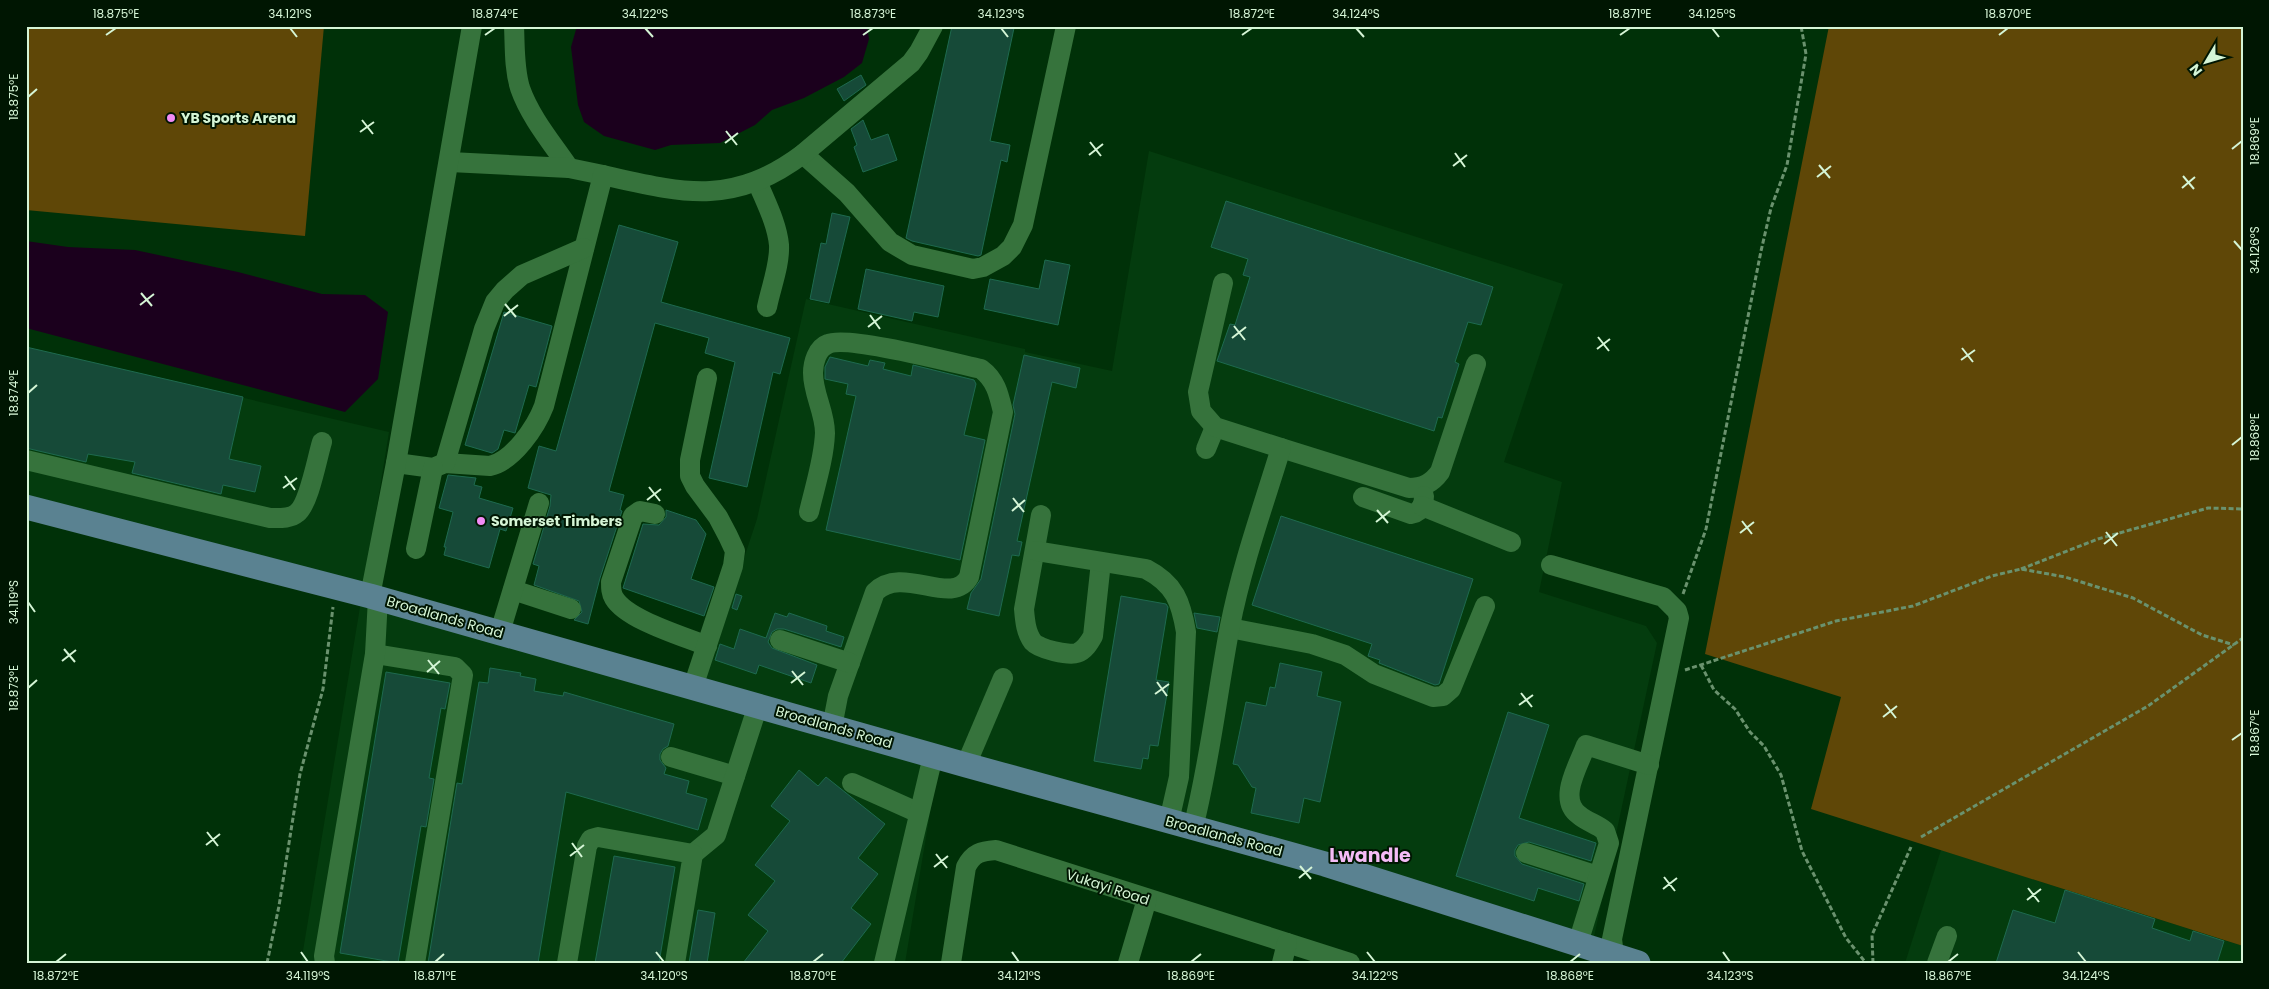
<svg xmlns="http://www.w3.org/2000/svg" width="2269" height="989" font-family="Poppins,sans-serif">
<rect width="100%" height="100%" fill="#003108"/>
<g fill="#043c0e">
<polygon points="1149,151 1563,284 1504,462 1562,482 1539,592 1646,626 1657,643 1591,951 939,759 905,963 301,963 362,595 26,509 26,347 389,432 363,594 700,691 757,519 806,299 1025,349 1025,352 1112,371"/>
<polygon points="1941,850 2243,946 2243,963 1905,963"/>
</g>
<g fill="#5f4707">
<polygon points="26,26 324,26 305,236 26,210"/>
<polygon points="1829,26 2243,26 2243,946 1811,809 1841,697 1705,654"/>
</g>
<g fill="#1b001d">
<polygon points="577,26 867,26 869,39 862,63 844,77 804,98 772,110 755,125 720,143 671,145 655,150 604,136 584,122 578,105 571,47"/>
<polygon points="26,241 68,247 135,250 238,272 322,294 365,295 388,312 378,379 345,412 26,328"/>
</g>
<g fill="#164a38" stroke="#1e6a4f">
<polygon points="952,26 1014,28 990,141 1010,145 1007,162 1001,160 981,255 978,256 912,241 906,238"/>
<polygon points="861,75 866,85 844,101 837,89"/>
<polygon points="863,120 871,140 888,134 897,160 863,172 854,147 857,145 851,129"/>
<polygon points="1226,201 1493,287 1481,325 1468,322 1455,362 1459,364 1442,418 1438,417 1434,431 1217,361 1230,324 1235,325 1250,277 1243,275 1248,259 1211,247"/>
<polygon points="832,213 850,217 829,303 810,299 821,243 826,244"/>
<polygon points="619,225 678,242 661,302 790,338 780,374 773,372 747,487 709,478 735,362 705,353 709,338 655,323 609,491 624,495 620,510 622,511 600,578 588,624 574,620 582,612 579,601 534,585 539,566 533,564 550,506 551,495 528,488 539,446 556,451"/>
<polygon points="1045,260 1070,265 1058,325 984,309 990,279 1039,289"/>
<polygon points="866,269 944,286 938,317 914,312 912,321 858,309"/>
<polygon points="504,312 552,326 536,387 529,385 515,433 504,430 498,449 492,453 465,445"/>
<polygon points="26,347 243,397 229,459 261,466 255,492 223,485 221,494 132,473 135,462 88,454 86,462 26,448"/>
<polygon points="1024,355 1080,368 1076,388 1052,382 1017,541 1022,542 1019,556 1012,555 999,616 967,609 971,593 981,579 1015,414 1013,405"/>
<polygon points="830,357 868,366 870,360 885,363 883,369 911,376 913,365 974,380 976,384 964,435 985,440 960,560 826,530 856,396 846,394 848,384 825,379 825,367"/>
<polygon points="448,475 476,478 474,485 482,487 479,498 513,508 506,531 500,529 489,568 444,555 446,547 444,547 453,512 439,508"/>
<polygon points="666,510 696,520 706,534 691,579 714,587 704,616 623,588 643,524 659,525 666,517"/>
<polygon points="1281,516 1473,579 1439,684 1435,685 1379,663 1380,660 1368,656 1372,644 1252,605"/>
<polygon points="736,594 742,596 737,610 732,608"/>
<polygon points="1121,596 1166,604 1168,607 1156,680 1169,682 1158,746 1150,745 1148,759 1143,758 1141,769 1094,761"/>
<polygon points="775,613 787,617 789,613 827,626 826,631 844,637 841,647 784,629 777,629 772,632 768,642 772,648 817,665 811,683 759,665 756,674 715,660 720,644 734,649 740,629 766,638"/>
<polygon points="1194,613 1220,617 1217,632 1197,628"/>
<polygon points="1280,663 1322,672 1317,696 1341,702 1320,802 1304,798 1299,823 1251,813 1256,788 1252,787 1238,765 1233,764 1246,702 1266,706 1270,687 1275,688"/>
<polygon points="490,668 521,673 520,676 536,679 534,691 563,696 564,692 674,724 668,746 663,749 660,754 660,760 666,768 664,774 689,781 686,793 707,799 698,830 566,792 538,963 428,963 457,783 462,784 479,682 488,683"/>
<polygon points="386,672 450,683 445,709 441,708 429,778 434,779 426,827 421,826 398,963 340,953"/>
<polygon points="1508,712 1549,725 1519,818 1596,843 1591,861 1529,842 1518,845 1515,850 1515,856 1522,864 1584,884 1579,901 1538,888 1534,901 1456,876"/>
<polygon points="799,770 818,786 826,777 885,824 858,858 878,874 851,908 871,924 841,963 743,963 768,931 748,915 775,881 755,865 790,821 771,806"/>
<polygon points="614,856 675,867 659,963 595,963"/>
<polygon points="2065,890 2155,919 2152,928 2190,941 2193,931 2224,941 2217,963 1996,963 2013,910 2055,923"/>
<polygon points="698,910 715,913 707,963 689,963"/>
</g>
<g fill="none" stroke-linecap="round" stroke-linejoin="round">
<g stroke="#6a926e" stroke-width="3" stroke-dasharray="5 2.5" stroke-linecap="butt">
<polyline points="2021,569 2098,539 2208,508 2243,509"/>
<polyline points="1683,594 1706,529 1761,251 1771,208 1787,165 1806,54 1801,26"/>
<polyline points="1701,665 1714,690 1735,709 1750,732 1764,746 1781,775 1802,851 1846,938 1866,963"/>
<polyline points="1685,670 1836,621 1913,606 1992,576 2021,569 2065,577 2133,598 2202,635 2234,645"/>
<polyline points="1921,837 2148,706 2243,638"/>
<polyline points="267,963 279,906 300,774 323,689 333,607"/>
<polyline points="1873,963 1872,935 1911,847"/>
</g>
<g stroke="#36733c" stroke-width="20">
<path d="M514,26C515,47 514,68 520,88C530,117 552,143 569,168"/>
<polyline points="803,154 847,193 890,242 912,255 973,269 983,267 1003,256 1012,247 1023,225 1066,26"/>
<polyline points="450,162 569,168 603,175"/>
<path d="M757,181C765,201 777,223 779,245C780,265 771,287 767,307"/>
<path d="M1281,448L1409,488C1423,488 1432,483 1440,472L1476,364"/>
<polyline points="1206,449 1215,427"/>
<path d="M26,460L270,518C279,518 290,519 297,513C309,504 317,458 322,442"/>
<path d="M396,463L433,468L445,463L490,466C513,461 536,427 544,406L603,175C683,193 732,207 803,154L911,63L919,52L933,26"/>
<polyline points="445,463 484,329 495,302 505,290 522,275 584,248"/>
<path d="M1363,497L1411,514C1421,512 1424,505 1424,496"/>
<polyline points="1422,506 1511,542"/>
<path d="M809,512C815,486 824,459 825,433C825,412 813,394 813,373C813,363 817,348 828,344C847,335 954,363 981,369C996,380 999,395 1003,412L969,577C952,608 903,564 875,592L838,696L832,727"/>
<path d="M655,514L640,511L633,516L611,582C611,588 611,593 614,598C627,620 683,636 707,646"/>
<path d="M1041,515L1024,609C1025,621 1026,633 1033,642C1039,649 1069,656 1077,653C1085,650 1089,643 1093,636L1101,562"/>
<polyline points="416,549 433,468"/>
<path d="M1036,551L1146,569C1175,584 1181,602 1186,632L1179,777L1169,821"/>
<polyline points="1551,565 1663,597 1677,611 1679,618 1612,939 1615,963"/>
<polyline points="513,590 571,609"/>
<polyline points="370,596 396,463 472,26"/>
<polyline points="1230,628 1312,644 1345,655 1374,674 1433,697 1443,696 1451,689 1485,606"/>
<polyline points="500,632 539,503"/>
<polyline points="780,640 850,663"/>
<polyline points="375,654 455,667 463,675 415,963"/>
<polyline points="693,687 733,566 735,551 728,536 718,517 695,486 690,476 690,460 707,378"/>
<polyline points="671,757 735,776"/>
<polyline points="966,765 1003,678"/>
<polyline points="852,783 919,813"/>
<path d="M1193,828C1210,761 1217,694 1230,626C1242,565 1263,507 1281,448L1215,427L1201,411L1198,392L1223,283"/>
<polyline points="1526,853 1598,876"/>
<polyline points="693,854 716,835 758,705"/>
<path d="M1578,943L1609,843L1605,831C1597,824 1587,822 1579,815C1557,799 1579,765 1586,745L1649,765"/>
<polyline points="325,963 324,956 375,654 378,598"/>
<polyline points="567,963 587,846 591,839 598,837 693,854 675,963"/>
<polyline points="884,963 933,756"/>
<path d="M951,963L966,867C973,853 981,851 996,850L1350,963"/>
<polyline points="1128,963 1147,899"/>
<polyline points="1282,963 1287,943"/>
<polyline points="1937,963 1947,936"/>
</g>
<polyline stroke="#5a8291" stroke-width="25" points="26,507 370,596 966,765 1325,864 1638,963"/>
</g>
<path fill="none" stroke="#d5f5d6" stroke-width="2" d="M290,28L297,37M645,28L653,37M1001,28L1008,37M1356,28L1364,37M1712,28L1719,37M106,35L116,28M485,35L495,28M863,35L873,28M1242,35L1252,28M1620,35L1630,28M1999,35L2008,28M28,97L37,89M362,120L373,134M726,131L737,145M360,132L374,122M1090,142L1101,156M725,143L738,133M2232,149L2242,141M1455,153L1465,167M1089,155L1103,144M1819,165L1830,178M1453,166L1467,155M2183,176L2194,189M1817,177L1831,166M2182,188L2195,177M2234,241L2242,250M141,293L152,306M505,304L516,317M140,305L154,294M870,315L880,329M504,316L518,305M1234,326L1245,340M868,327L882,316M1598,337L1609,351M1232,338L1246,327M1962,348L1973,362M1597,349L1610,339M1961,360L1975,350M28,393L37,385M2232,445L2242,437M285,476L295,490M649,487L660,501M283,488L297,478M1013,498L1024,512M647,500L661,489M1377,510L1388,523M1012,511L1025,500M1742,521L1752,534M1376,522L1390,511M2106,532L2117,546M1740,533L1754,522M2104,544L2118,533M28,602L35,612M64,649L75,662M428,660L439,674M62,661L76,650M792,671L803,685M427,672L440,661M1157,682L1167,696M791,683L805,672M28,688L37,680M1521,693L1532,707M1155,694L1169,684M1885,704L1896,718M1519,705L1533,695M1883,717L1897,706M2232,740L2242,733M207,832L218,846M572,843L582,857M206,845L220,834M936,854L947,868M570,856L584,845M1300,866L1311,879M934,867L948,856M1664,877L1675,891M1299,878L1312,867M2028,888L2039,902M1663,889L1677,878M2027,900L2041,889M301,952L308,962M656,952L664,962M1012,952L1019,962M1367,952L1375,962M1723,952L1730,962M2078,952L2086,962M56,962L66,954M435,962L444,954M813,962L823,954M1191,962L1201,954M1570,962L1580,954M1948,962L1958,954"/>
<g fill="#f18bf5" stroke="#001602" stroke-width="2">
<circle cx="171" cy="118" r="5"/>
<circle cx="481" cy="521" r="5"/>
</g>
<g text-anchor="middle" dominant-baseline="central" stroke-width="4" stroke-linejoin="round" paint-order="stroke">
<g font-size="14" font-weight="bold" fill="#d5f5d6" stroke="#001602" text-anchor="start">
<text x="181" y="118">YB Sports Arena</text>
<text x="491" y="521">Somerset Timbers</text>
</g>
<g font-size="14" fill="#d5f5d6" stroke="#001602">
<text transform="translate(445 617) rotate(16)">Broadlands Road</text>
<text transform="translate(834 727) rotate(16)">Broadlands Road</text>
<text transform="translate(1224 836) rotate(15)">Broadlands Road</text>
<text transform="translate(1108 887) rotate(18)">Vukayi Road</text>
</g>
<g font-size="19" font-weight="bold" fill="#f5bcf7" stroke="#001602">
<text x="1370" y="855">Lwandle</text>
</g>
</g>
<rect width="2269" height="989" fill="none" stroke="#001602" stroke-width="55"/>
<g transform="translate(2206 62) rotate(232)" stroke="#001602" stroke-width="4" paint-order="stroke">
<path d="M0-4L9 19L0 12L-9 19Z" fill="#d5f5d6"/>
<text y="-8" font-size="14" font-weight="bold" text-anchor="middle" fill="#d5f5d6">N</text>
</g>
<rect x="28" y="28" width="2214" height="934" fill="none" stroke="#d5f5d6" stroke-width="2"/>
<g font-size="12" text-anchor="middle" fill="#d5f5d6">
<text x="116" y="18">18.875°E</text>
<text x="290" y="18">34.121°S</text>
<text x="495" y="18">18.874°E</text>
<text x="645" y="18">34.122°S</text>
<text x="873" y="18">18.873°E</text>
<text x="1001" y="18">34.123°S</text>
<text x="1252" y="18">18.872°E</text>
<text x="1356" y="18">34.124°S</text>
<text x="1630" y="18">18.871°E</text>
<text x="1712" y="18">34.125°S</text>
<text x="2008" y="18">18.870°E</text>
<text transform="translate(14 97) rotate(-90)" y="4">18.875°E</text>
<text transform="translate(2255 141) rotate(-90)" y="4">18.869°E</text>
<text transform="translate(2255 250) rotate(-90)" y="4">34.126°S</text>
<text transform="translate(14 393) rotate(-90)" y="4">18.874°E</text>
<text transform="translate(2255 437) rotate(-90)" y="4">18.868°E</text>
<text transform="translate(14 602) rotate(-90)" y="4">34.119°S</text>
<text transform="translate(14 688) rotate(-90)" y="4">18.873°E</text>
<text transform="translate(2255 733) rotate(-90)" y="4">18.867°E</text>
<text x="56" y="980">18.872°E</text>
<text x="308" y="980">34.119°S</text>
<text x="435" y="980">18.871°E</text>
<text x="664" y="980">34.120°S</text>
<text x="813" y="980">18.870°E</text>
<text x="1019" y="980">34.121°S</text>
<text x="1191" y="980">18.869°E</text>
<text x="1375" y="980">34.122°S</text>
<text x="1570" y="980">18.868°E</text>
<text x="1730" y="980">34.123°S</text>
<text x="1948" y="980">18.867°E</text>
<text x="2086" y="980">34.124°S</text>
</g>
</svg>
